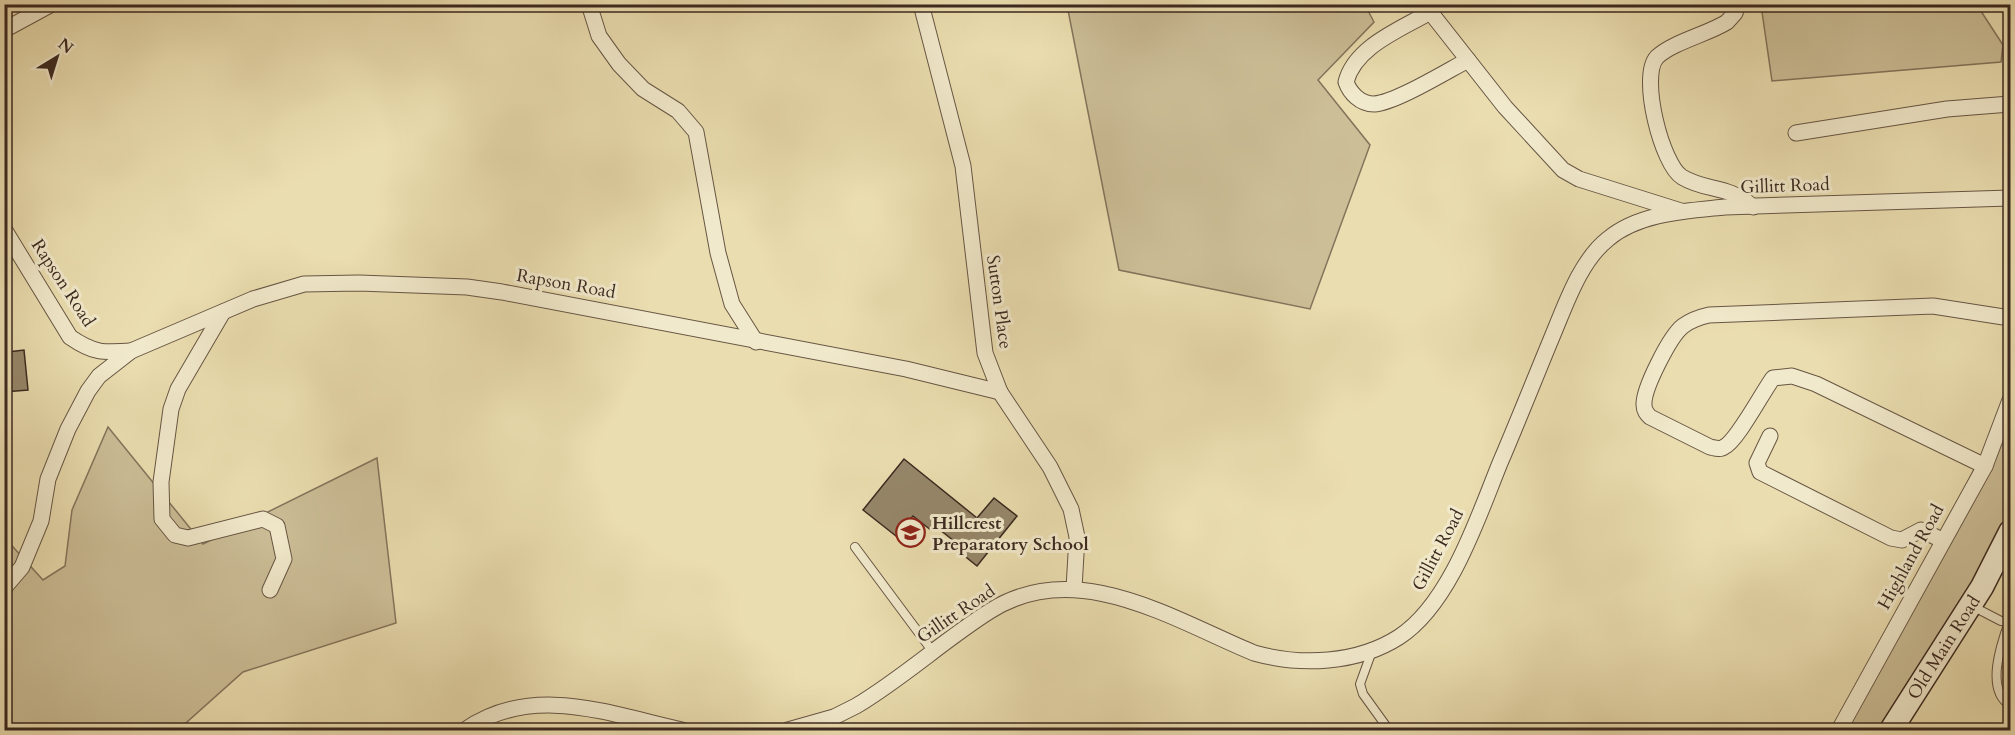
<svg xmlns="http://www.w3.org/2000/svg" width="2015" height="735" font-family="Cardo,serif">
<rect width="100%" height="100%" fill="#eaddaf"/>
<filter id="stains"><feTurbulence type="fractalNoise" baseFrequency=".00333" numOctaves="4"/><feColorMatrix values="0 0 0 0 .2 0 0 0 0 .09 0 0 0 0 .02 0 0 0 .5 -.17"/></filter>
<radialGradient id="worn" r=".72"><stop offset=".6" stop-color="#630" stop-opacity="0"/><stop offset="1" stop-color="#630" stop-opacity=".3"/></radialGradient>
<g fill="#ccbe97" stroke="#84745c" stroke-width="1.5">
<polygon points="1067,5 1365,5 1374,22 1318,80 1370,145 1310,309 1119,270"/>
<polygon points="1761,5 1977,5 2003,45 2001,62 1772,81"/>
<polygon points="2010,400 2010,532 1891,730 1839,730"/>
<polygon points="108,427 203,544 377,458 396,623 243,672 178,730 5,730 4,537 43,580 65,566 72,510"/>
</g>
<g fill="#96876a" stroke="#3b2920" stroke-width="1.5">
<polygon points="24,350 28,390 4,392 4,361 9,360 8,352"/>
<polygon points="904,459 977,518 994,498 1017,516 977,566 956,549 959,545 935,526 932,531 913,516 896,536 863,510"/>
</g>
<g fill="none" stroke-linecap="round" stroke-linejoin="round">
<defs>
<g id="service">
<polyline points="855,547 933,652"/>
<polyline points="1972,606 2001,621 2010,622"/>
<path d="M2009,622C2001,644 1985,690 2010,705"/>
<polyline points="1372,651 1360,684 1363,694 1389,730"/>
</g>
<g id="minor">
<polyline points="589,4 599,36 619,64 643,89 678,111 696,132 718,253 732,304 756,342"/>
<polyline points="921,4 963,166 985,353 1000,392 1050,467 1071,509 1077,537 1074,588"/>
<polyline points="1424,4 1505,107 1563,170 1579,179 1681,211"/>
<path d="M1738,4L1735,13L1727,22C1708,34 1673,42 1657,57C1639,76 1662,165 1682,177C1707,192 1727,184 1753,207"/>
<path d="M1430,12C1402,29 1355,46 1346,82C1350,93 1360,104 1374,104C1395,103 1447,71 1468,60"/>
<polyline points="4,30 52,4"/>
<polyline points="1796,133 1947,109 2010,104"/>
<path d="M4,229L70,337C93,353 103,353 131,351"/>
<polyline points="223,312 178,389 171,409 161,482 162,519 175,535 188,538 263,519 277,526 284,559 270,590"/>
<polyline points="1770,436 1757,463 1760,472 1891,538 1902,540 1921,530 1942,540"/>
<path d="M1985,466L1816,384L1792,376L1773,378C1762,393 1737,441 1724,447C1720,450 1715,448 1710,447L1650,417C1647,414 1644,411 1644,405C1643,389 1670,336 1683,326C1691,320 1700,317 1709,315L1933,306L2010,318"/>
<polyline points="4,588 22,567 41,521 48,479 68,429 88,391 99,376 131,351 253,299 304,284 359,283 467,287 502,292 906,369 1000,392"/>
<path d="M465,730C532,683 609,714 682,730"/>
<path d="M788,730L834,717L856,706C903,678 944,640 990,611C1076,556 1174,620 1254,653C1301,666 1357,664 1399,637C1450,604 1478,517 1500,463C1518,421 1535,378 1552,337C1566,304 1580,261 1608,239C1639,213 1686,211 1725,207L2010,198"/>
<polyline points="1839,730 1985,466 2010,400"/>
</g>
<g id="secondary">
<path id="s1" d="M1891,730L1982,587L2010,532"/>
</g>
</defs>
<use href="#service" stroke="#675644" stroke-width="10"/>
<use href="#minor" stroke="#675644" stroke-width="17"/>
<use href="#secondary" stroke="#3b2920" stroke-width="25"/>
<use href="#service" stroke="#f1e9cb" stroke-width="8"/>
<use href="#minor" stroke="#f1e9cb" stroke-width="15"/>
<use href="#secondary" stroke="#f1e9cb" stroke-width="22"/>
</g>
<defs>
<symbol id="school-ring" viewBox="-11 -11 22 22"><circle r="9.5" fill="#f1e9cb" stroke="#8f2418" stroke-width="1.5"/><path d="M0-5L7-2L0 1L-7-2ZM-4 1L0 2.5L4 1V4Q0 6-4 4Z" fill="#8f2418"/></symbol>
</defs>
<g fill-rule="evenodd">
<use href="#school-ring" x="894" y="516" width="33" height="33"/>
</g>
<g text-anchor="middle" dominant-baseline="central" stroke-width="6" stroke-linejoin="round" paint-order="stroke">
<g font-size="18" fill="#3b2920" stroke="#f1e9cb">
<text transform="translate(1785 186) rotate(-2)">Gillitt Road</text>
<text transform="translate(63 283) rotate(57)">Rapson Road</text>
<text transform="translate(566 284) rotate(10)">Rapson Road</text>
<text transform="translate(999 302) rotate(82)">Sutton Place</text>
<text transform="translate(1438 550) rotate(-62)">Gillitt Road</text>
<text transform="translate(1911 557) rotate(-61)">Highland Road</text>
<text transform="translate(956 614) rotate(-34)">Gillitt Road</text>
<text stroke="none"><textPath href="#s1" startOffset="98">Old Main Road</textPath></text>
</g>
<g font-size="18" font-weight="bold" fill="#3b2920" stroke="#f1e9cb" text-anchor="start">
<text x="932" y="523">Hillcrest<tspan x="932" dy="21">Preparatory School</tspan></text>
</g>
</g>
<rect width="2015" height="735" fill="none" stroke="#eaddaf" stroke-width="24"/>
<rect x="6" y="6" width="2003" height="723" fill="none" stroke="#3b2920" stroke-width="3"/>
<rect x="12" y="12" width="1991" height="711" fill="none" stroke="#3b2920" stroke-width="1.5"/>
<g transform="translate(57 57) rotate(38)" stroke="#f1e9cb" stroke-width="4.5" paint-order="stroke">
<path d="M0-4.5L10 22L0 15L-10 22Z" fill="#3b2920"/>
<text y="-9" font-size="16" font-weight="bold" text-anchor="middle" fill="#3b2920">N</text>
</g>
<rect width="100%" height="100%" filter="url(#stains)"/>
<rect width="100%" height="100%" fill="url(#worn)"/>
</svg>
